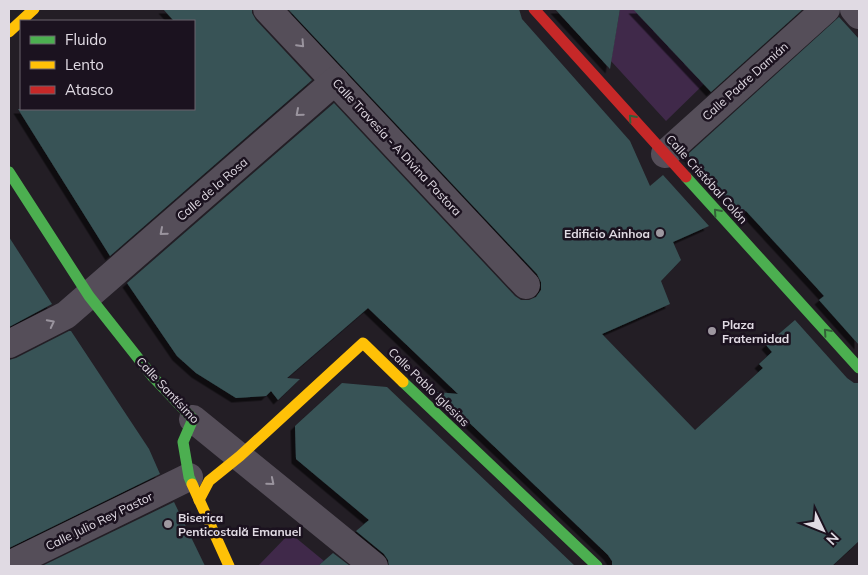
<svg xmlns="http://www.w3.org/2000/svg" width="868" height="575" font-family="Mulish,sans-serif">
<defs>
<filter id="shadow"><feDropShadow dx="-4.5" dy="4.5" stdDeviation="0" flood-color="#0009"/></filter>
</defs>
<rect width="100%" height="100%" fill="#231e25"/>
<g fill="#40294a">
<polygon points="620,9 667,9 649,25 704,84 666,121 611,61"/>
<polygon points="290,533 324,561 318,566 258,566"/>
</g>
<g fill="#385356" filter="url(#shadow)">
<polygon points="163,9 252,9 252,13 256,20 312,80 110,256 18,109 194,109 194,21 174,21"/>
<polygon points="288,9 519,9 522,19 630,141 650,186 663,175 709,226 673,242 681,260 661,281 670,304 602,334 695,430 763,368 759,364 772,352 766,345 795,320 847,378 854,383 859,383 859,541 832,566 612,566 612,561 608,555 437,392 458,394 368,308 287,378 300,379 278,400 271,391 266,396 236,398 196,373 177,356 127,283 334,103 515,296 521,300 529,300 536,297 541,290 541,282 537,274"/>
<polygon points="555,9 620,9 610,69"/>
<polygon points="633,9 803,9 711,92"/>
<polygon points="839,17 859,39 859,345 819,300 824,296 815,286 746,211 740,213 687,155"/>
<polygon points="9,237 52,304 9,327"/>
<polygon points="69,331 71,331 149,449 160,474 9,548 9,360 16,358"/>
<polygon points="342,383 387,387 575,566 389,566 388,560 384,554 356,531 369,520 296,459 295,426"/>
<polygon points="174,502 205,566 42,566"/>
<polygon points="333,553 350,566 318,566"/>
</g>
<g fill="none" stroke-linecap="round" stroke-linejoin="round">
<g stroke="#554e59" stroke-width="28">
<polyline points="267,9 526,285"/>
<polyline points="854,9 859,15"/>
<polyline points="665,154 826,9"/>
<polyline points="9,344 66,315 335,81"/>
<polyline points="193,419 374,566"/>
<polyline points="9,565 189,477"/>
</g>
<g stroke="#4caf50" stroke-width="11">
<polyline points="9,172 89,296 153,377 193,419 183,442 189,477 192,484"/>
<polyline points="686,177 859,368"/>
<polyline points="403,382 597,566"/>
</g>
<g stroke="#ffc107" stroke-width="11">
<polyline points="9,32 34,9"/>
<polyline points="192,484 229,566"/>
<polyline points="199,500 209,481 240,456 363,343 403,382"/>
</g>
<polyline stroke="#c62828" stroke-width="11" points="534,9 686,177"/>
</g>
<defs><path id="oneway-chevron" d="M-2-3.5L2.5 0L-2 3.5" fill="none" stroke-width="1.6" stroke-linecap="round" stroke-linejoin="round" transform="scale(1.25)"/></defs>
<g stroke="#9a949e">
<use href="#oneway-chevron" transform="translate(301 44) rotate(47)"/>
<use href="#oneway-chevron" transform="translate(299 113) rotate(139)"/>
<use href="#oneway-chevron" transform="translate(163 232) rotate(139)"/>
<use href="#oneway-chevron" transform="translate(51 323) rotate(-27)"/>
<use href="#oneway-chevron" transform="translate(271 482) rotate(40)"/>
</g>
<g stroke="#346038">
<use href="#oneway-chevron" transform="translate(632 118) rotate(-132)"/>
<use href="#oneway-chevron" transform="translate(717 212) rotate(-132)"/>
<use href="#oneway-chevron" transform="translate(827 332) rotate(-132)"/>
</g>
<g fill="#9e98a0" stroke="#1b121f" stroke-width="2">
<circle cx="660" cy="233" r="5"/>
<circle cx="712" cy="331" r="5"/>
<circle cx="168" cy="524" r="5"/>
</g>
<g text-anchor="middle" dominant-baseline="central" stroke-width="5" stroke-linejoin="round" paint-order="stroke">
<g font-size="12" fill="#e0dae3" stroke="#1b121f">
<text transform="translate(745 81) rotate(-42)">Calle Padre Damián</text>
<text transform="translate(397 147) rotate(47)">Calle Travesía - A Divina Pastora</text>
<text transform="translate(707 179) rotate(48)">Calle Cristóbal Colón</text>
<text transform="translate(212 189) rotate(-41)">Calle de la Rosa</text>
<text transform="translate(429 387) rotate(44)">Calle Pablo Iglesias</text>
<text transform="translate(168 390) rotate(47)">Calle Santísimo</text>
<text transform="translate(99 521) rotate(-26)">Calle Julio Rey Pastor</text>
</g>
<g font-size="12" font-weight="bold" fill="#e0dae3" stroke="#1b121f" text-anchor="start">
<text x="650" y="233" text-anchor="end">Edificio Ainhoa</text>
<text x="722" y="324">Plaza<tspan x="722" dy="14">Fraternidad</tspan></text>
<text x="178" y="517">Biserica<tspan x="178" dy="14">Penticostală Emanuel</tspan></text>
</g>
</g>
<rect width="868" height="575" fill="none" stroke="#e0dae3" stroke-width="20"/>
<rect x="20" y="20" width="175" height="90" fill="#1b121f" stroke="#6a626d"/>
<rect x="30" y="36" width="25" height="8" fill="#4caf50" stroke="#6a626d"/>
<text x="65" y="45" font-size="15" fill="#e0dae3">Fluido</text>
<rect x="30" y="61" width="25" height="8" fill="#ffc107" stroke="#6a626d"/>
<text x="65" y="70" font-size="15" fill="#e0dae3">Lento</text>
<rect x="30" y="86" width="25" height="8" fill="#c62828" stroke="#6a626d"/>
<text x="65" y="95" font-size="15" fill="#e0dae3">Atasco</text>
<g transform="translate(823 530) rotate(133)" stroke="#1b121f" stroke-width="4" paint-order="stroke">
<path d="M0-4L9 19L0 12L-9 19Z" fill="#e0dae3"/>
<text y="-8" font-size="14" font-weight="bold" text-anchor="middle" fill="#e0dae3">N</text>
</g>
</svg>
